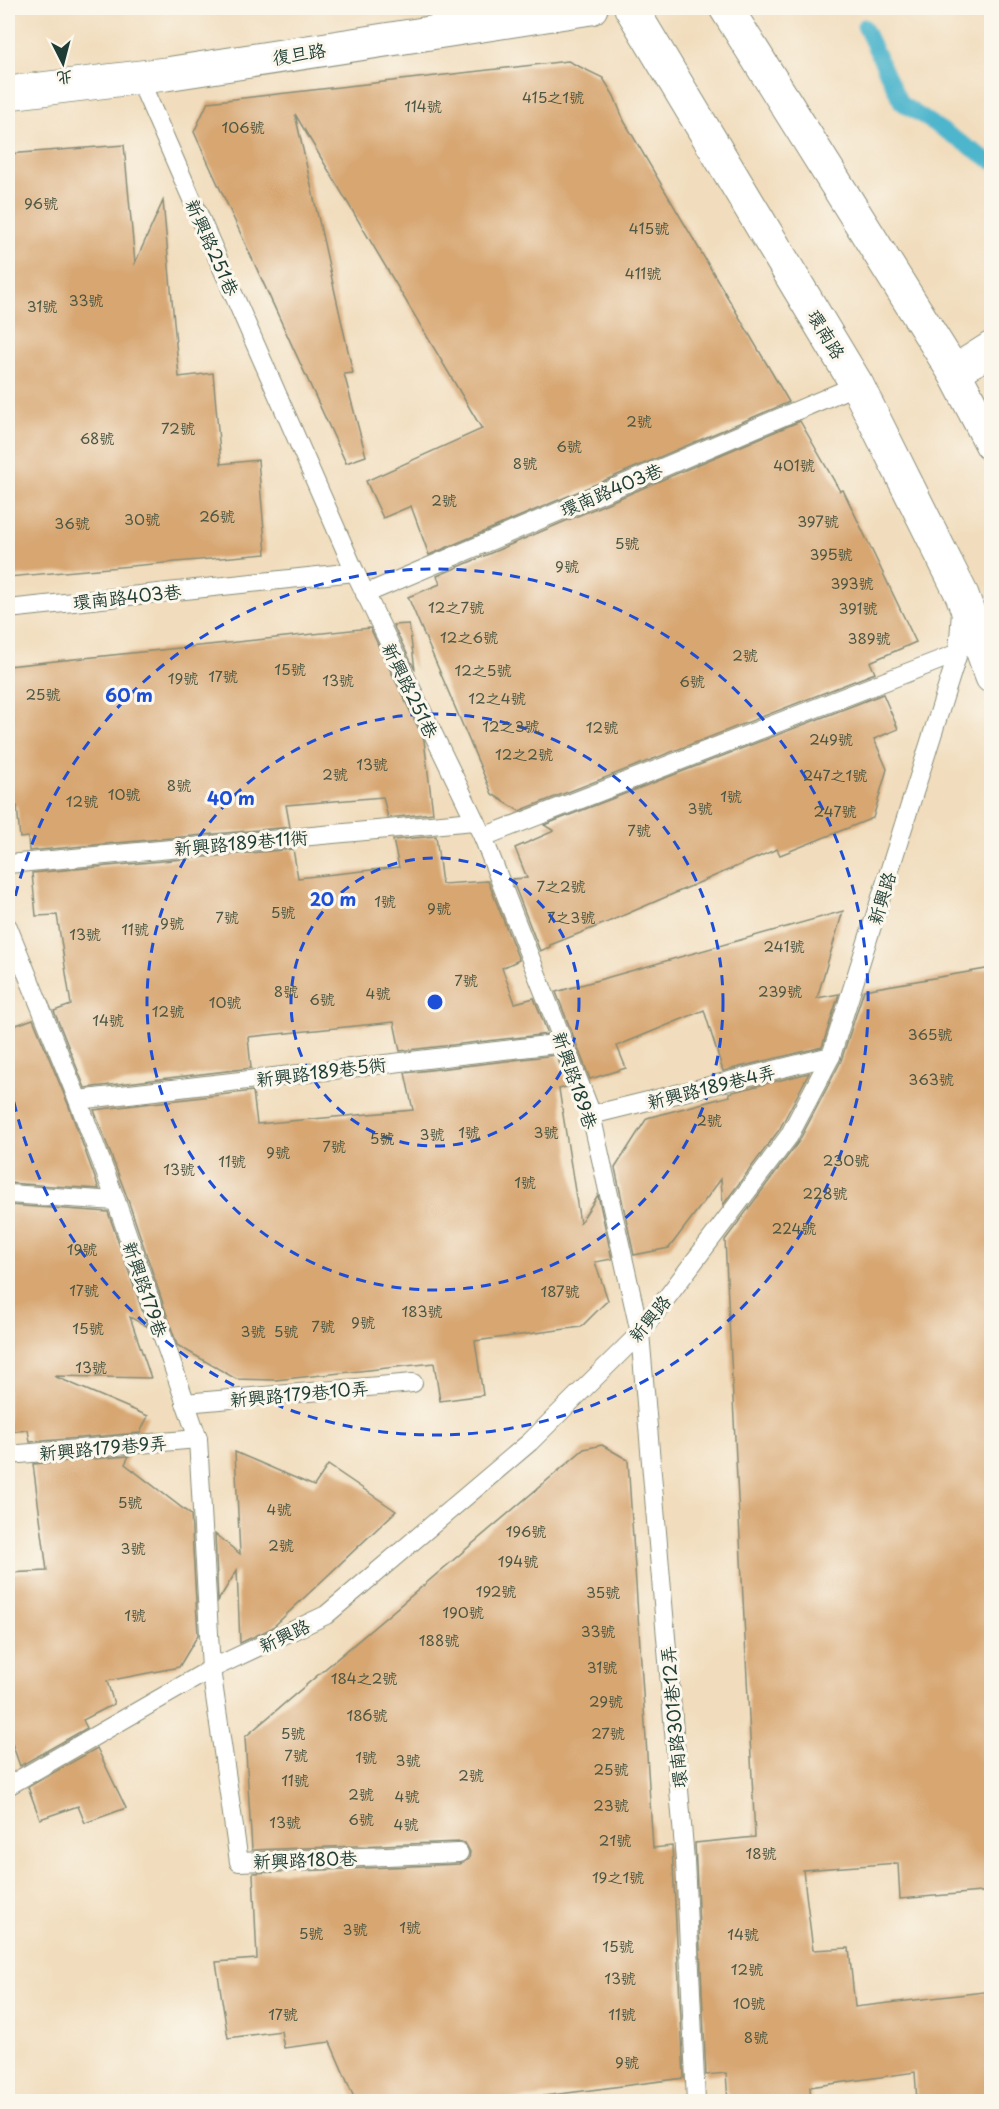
<svg xmlns="http://www.w3.org/2000/svg" width="999" height="2109" font-family="'Playpen Sans','LXGW WenKai TC',sans-serif">
<rect width="100%" height="100%" fill="#fbf7ec"/>
<filter id="ink" filterUnits="userSpaceOnUse"><feTurbulence type="fractalNoise" baseFrequency=".0167" numOctaves="2"/><feDisplacementMap in="SourceGraphic" scale="12" xChannelSelector="R" yChannelSelector="G"/><feConvolveMatrix kernelMatrix="1 2 1 2 8 2 1 2 1" color-interpolation-filters="sRGB"/></filter>
<filter id="wash" filterUnits="userSpaceOnUse"><feTurbulence type="fractalNoise" baseFrequency=".008" numOctaves="4" result="noise"/><feDisplacementMap in="SourceGraphic" scale="24" xChannelSelector="R" yChannelSelector="G"/><feGaussianBlur stdDeviation="1.35" result="paint"/><feColorMatrix in="noise" values="0 0 0 0 0 0 0 0 0 0 0 0 0 0 0 0 0 1.4 0 .05"/><feComposite in="paint" operator="in"/></filter>
<g filter="url(#wash)">
<rect width="100%" height="100%" fill="#f1ddbd"/>
<g fill="none" stroke-linecap="round" stroke-linejoin="round">
<polyline stroke="#4eb5cc" stroke-width="15" points="864,26 901,103 992,162"/>
</g>
<g id="blocks">
<g fill="#d7a671">
<polygon points="568,61 603,78 614,96 624,121 789,402 429,555 411,506 383,518 366,481 482,429 295,114 353,373 344,374 366,456 346,463 194,132 208,102"/>
<polygon points="124,145 135,263 163,201 179,377 213,373 221,464 258,460 266,554 8,577 8,154"/>
<polygon points="800,421 840,491 843,490 916,642 870,662 875,673 519,811 492,794 408,597 440,584 437,576"/>
<polygon points="409,624 415,670 393,625"/>
<polygon points="370,628 424,740 433,813 388,818 383,797 286,805 290,827 29,851 28,837 20,838 17,806 8,807 8,666"/>
<polygon points="883,694 898,729 874,739 887,769 873,818 780,855 777,849 608,922 550,945 550,947 540,951 512,879 527,878 515,848 554,831 544,825"/>
<polygon points="436,836 442,884 488,881 519,960 502,968 515,1003 534,998 548,1034 400,1051 394,1022 248,1037 251,1068 85,1088 54,1011 71,1005 57,915 36,916 32,873 293,849 298,878 399,867 393,840"/>
<polygon points="843,911 817,998 839,994 822,1047 723,1071 704,1010 617,1046 626,1068 590,1079 556,992"/>
<polygon points="992,968 992,1891 900,1899 898,1863 803,1870 813,1950 849,1948 855,2007 992,1991 992,2102 917,2102 915,2072 810,2087 811,2102 728,2102 726,2073 706,2075 695,1843 755,1837 725,1240 799,1141 841,1061 864,990"/>
<polygon points="33,1019 68,1104 99,1189 8,1183 8,1028"/>
<polygon points="556,1055 569,1086 559,1089 580,1223 598,1195 612,1259 595,1262 608,1300 581,1327 475,1341 483,1395 440,1401 434,1363 275,1380 236,1379 177,1345 127,1197 94,1110 253,1091 257,1124 413,1110 405,1073"/>
<polygon points="809,1073 779,1130 723,1205 721,1179 669,1248 634,1255 615,1168 647,1118 730,1096 729,1093"/>
<polygon points="8,1205 108,1212 148,1327 130,1317 151,1378 54,1376 148,1416 140,1433 30,1442 28,1430 8,1432"/>
<polygon points="602,1445 628,1460 653,1848 672,1846 684,2078 498,2102 356,2102 330,2042 284,2048 281,2031 228,2038 216,1962 257,1959 253,1873 459,1864 469,1859 470,1852 465,1843 459,1842 252,1850 245,1737 584,1449"/>
<polygon points="235,1452 314,1486 328,1465 396,1511 272,1628 240,1643 237,1570 218,1601 215,1534 240,1554"/>
<polygon points="129,1456 125,1464 191,1515 198,1635 179,1667 107,1681 114,1704 83,1720 87,1728 20,1766 8,1732 8,1573 47,1571 33,1464"/>
<polygon points="97,1748 126,1808 85,1823 78,1806 40,1819 28,1787"/>
</g>
</g>
</g>
<g filter="url(#ink)">
<use href="#blocks" fill-opacity="0" stroke="#888d78" stroke-width="1.5"/>
<g fill="none" stroke-linecap="round" stroke-linejoin="round">
<defs>
<g id="lane">
<polyline points="138,76 355,572 483,837 590,1110 640,1333 685,1860 696,2102"/>
<polyline points="365,594 857,385"/>
<polyline points="8,609 355,572"/>
<polyline points="483,837 958,653"/>
<polyline points="8,864 474,821"/>
<polyline points="8,927 78,1100 116,1201 198,1439 211,1669 239,1862 459,1853"/>
<polyline points="78,1100 564,1043"/>
<polyline points="591,1115 831,1056"/>
<polyline points="8,1194 116,1201"/>
<polyline points="185,1403 413,1383"/>
<polyline points="8,1455 198,1439"/>
<polyline points="8,1786 211,1669 326,1615 530,1442 640,1333 789,1136 831,1056 958,653 961,612"/>
</g>
<g id="street">
<polyline points="8,93 166,74 591,8"/>
<polyline points="954,372 992,348"/>
</g>
<g id="primary">
<polyline points="631,8 857,385 962,595 992,677"/>
<polyline points="726,8 954,372 992,445"/>
</g>
</defs>
<use href="#lane" stroke="#888d78" stroke-width="20"/>
<use href="#street" stroke="#888d78" stroke-width="35"/>
<use href="#primary" stroke="#888d78" stroke-width="35"/>
<use href="#lane" stroke="#fff" stroke-width="18"/>
<use href="#street" stroke="#fff" stroke-width="33"/>
<use href="#primary" stroke="#fff" stroke-width="33"/>
</g>
</g>
<g fill="none" stroke="#1d4ed8" stroke-width="3" stroke-dasharray="10 8">
<circle cx="435" cy="1002" r="144"/>
<circle cx="435" cy="1002" r="288"/>
<path d="M8 931A433 433 0 1 1 8 1073"/>
</g>
<g text-anchor="middle" dominant-baseline="central" stroke-width="6" stroke-linejoin="round" paint-order="stroke">
<g font-size="15" fill="#4d5743">
<text x="553" y="96">415之1號</text>
<text x="423" y="105">114號</text>
<text x="243" y="126">106號</text>
<text x="41" y="202">96號</text>
<text x="649" y="227">415號</text>
<text x="643" y="272">411號</text>
<text x="86" y="299">33號</text>
<text x="42" y="305">31號</text>
<text x="639" y="420">2號</text>
<text x="178" y="427">72號</text>
<text x="97" y="437">68號</text>
<text x="569" y="445">6號</text>
<text x="525" y="462">8號</text>
<text x="794" y="464">401號</text>
<text x="444" y="499">2號</text>
<text x="217" y="515">26號</text>
<text x="142" y="518">30號</text>
<text x="818" y="520">397號</text>
<text x="72" y="522">36號</text>
<text x="627" y="542">5號</text>
<text x="831" y="553">395號</text>
<text x="567" y="565">9號</text>
<text x="852" y="582">393號</text>
<text x="456" y="606">12之7號</text>
<text x="858" y="607">391號</text>
<text x="469" y="636">12之6號</text>
<text x="869" y="637">389號</text>
<text x="745" y="654">2號</text>
<text x="290" y="668">15號</text>
<text x="483" y="669">12之5號</text>
<text x="223" y="675">17號</text>
<text x="183" y="677">19號</text>
<text x="338" y="679">13號</text>
<text x="692" y="680">6號</text>
<text x="43" y="693">25號</text>
<text x="497" y="697">12之4號</text>
<text x="511" y="725">12之3號</text>
<text x="602" y="726">12號</text>
<text x="831" y="738">249號</text>
<text x="524" y="753">12之2號</text>
<text x="372" y="763">13號</text>
<text x="335" y="773">2號</text>
<text x="835" y="774">247之1號</text>
<text x="179" y="784">8號</text>
<text x="124" y="793">10號</text>
<text x="731" y="795">1號</text>
<text x="82" y="800">12號</text>
<text x="700" y="807">3號</text>
<text x="835" y="810">247號</text>
<text x="639" y="829">7號</text>
<text x="561" y="885">7之2號</text>
<text x="385" y="900">1號</text>
<text x="439" y="907">9號</text>
<text x="283" y="911">5號</text>
<text x="227" y="916">7號</text>
<text x="571" y="916">7之3號</text>
<text x="172" y="922">9號</text>
<text x="135" y="928">11號</text>
<text x="85" y="933">13號</text>
<text x="784" y="945">241號</text>
<text x="466" y="979">7號</text>
<text x="286" y="990">8號</text>
<text x="780" y="990">239號</text>
<text x="378" y="992">4號</text>
<text x="322" y="998">6號</text>
<text x="225" y="1001">10號</text>
<text x="168" y="1010">12號</text>
<text x="108" y="1019">14號</text>
<text x="930" y="1033">365號</text>
<text x="931" y="1078">363號</text>
<text x="709" y="1119">2號</text>
<text x="469" y="1131">1號</text>
<text x="546" y="1131">3號</text>
<text x="432" y="1133">3號</text>
<text x="382" y="1137">5號</text>
<text x="334" y="1145">7號</text>
<text x="278" y="1151">9號</text>
<text x="846" y="1159">230號</text>
<text x="232" y="1160">11號</text>
<text x="179" y="1168">13號</text>
<text x="525" y="1181">1號</text>
<text x="825" y="1192">228號</text>
<text x="794" y="1227">224號</text>
<text x="82" y="1248">19號</text>
<text x="84" y="1289">17號</text>
<text x="560" y="1290">187號</text>
<text x="422" y="1310">183號</text>
<text x="363" y="1321">9號</text>
<text x="323" y="1325">7號</text>
<text x="88" y="1327">15號</text>
<text x="253" y="1330">3號</text>
<text x="286" y="1330">5號</text>
<text x="91" y="1366">13號</text>
<text x="130" y="1501">5號</text>
<text x="279" y="1508">4號</text>
<text x="526" y="1530">196號</text>
<text x="281" y="1544">2號</text>
<text x="133" y="1547">3號</text>
<text x="518" y="1560">194號</text>
<text x="496" y="1590">192號</text>
<text x="603" y="1591">35號</text>
<text x="463" y="1611">190號</text>
<text x="135" y="1614">1號</text>
<text x="598" y="1630">33號</text>
<text x="439" y="1639">188號</text>
<text x="602" y="1666">31號</text>
<text x="364" y="1677">184之2號</text>
<text x="606" y="1700">29號</text>
<text x="367" y="1714">186號</text>
<text x="293" y="1732">5號</text>
<text x="608" y="1732">27號</text>
<text x="296" y="1754">7號</text>
<text x="366" y="1756">1號</text>
<text x="408" y="1759">3號</text>
<text x="611" y="1768">25號</text>
<text x="471" y="1774">2號</text>
<text x="295" y="1779">11號</text>
<text x="361" y="1793">2號</text>
<text x="407" y="1795">4號</text>
<text x="611" y="1804">23號</text>
<text x="361" y="1818">6號</text>
<text x="285" y="1821">13號</text>
<text x="406" y="1823">4號</text>
<text x="615" y="1839">21號</text>
<text x="761" y="1852">18號</text>
<text x="618" y="1876">19之1號</text>
<text x="410" y="1926">1號</text>
<text x="355" y="1928">3號</text>
<text x="311" y="1932">5號</text>
<text x="743" y="1933">14號</text>
<text x="618" y="1945">15號</text>
<text x="747" y="1968">12號</text>
<text x="620" y="1977">13號</text>
<text x="749" y="2002">10號</text>
<text x="283" y="2013">17號</text>
<text x="622" y="2013">11號</text>
<text x="756" y="2036">8號</text>
<text x="627" y="2061">9號</text>
</g>
<g font-size="18" fill="#1f3d34" stroke="#fbf7ec">
<text transform="translate(299 53) rotate(-9)">復旦路</text>
<text transform="translate(213 247) rotate(66)">新興路251巷</text>
<text transform="translate(827 334) rotate(59)">環南路</text>
<text transform="translate(611 489) rotate(-23)">環南路403巷</text>
<text transform="translate(127 596) rotate(-6)">環南路403巷</text>
<text transform="translate(411 690) rotate(64)">新興路251巷</text>
<text transform="translate(241 842) rotate(-5)">新興路189巷11衖</text>
<text transform="translate(881 898) rotate(-73)">新興路</text>
<text transform="translate(321 1071) rotate(-7)">新興路189巷5衖</text>
<text transform="translate(576 1080) rotate(71)">新興路189巷</text>
<text transform="translate(711 1086) rotate(-14)">新興路189巷4弄</text>
<text transform="translate(146 1289) rotate(71)">新興路179巷</text>
<text transform="translate(649 1318) rotate(-51)">新興路</text>
<text transform="translate(299 1393) rotate(-5)">新興路179巷10弄</text>
<text transform="translate(103 1447) rotate(-5)">新興路179巷9弄</text>
<text transform="translate(284 1635) rotate(-25)">新興路</text>
<text transform="translate(673 1717) rotate(-95)">環南路301巷12弄</text>
<text transform="translate(305 1859) rotate(-2)">新興路180巷</text>
</g>
</g>
<circle cx="435" cy="1002" r="9" fill="#1d4ed8" stroke="#fbf7ec" stroke-width="3"/>
<g font-size="18" text-anchor="middle" font-weight="bold" fill="#1d4ed8" stroke="#fbf7ec" stroke-width="6" stroke-linejoin="round" paint-order="stroke">
<text x="129" y="702">60 m</text>
<text x="231" y="805">40 m</text>
<text x="333" y="906">20 m</text>
</g>
<rect width="999" height="2109" fill="none" stroke="#fbf7ec" stroke-width="30"/>
<g transform="translate(63 63) rotate(174)" stroke="#fbf7ec" stroke-width="4.5" paint-order="stroke">
<path d="M0-4.5L10 22L0 15L-10 22Z" fill="#1f3d34"/>
<text y="-9" font-size="16" font-weight="bold" text-anchor="middle" fill="#1f3d34">北</text>
</g>
</svg>
